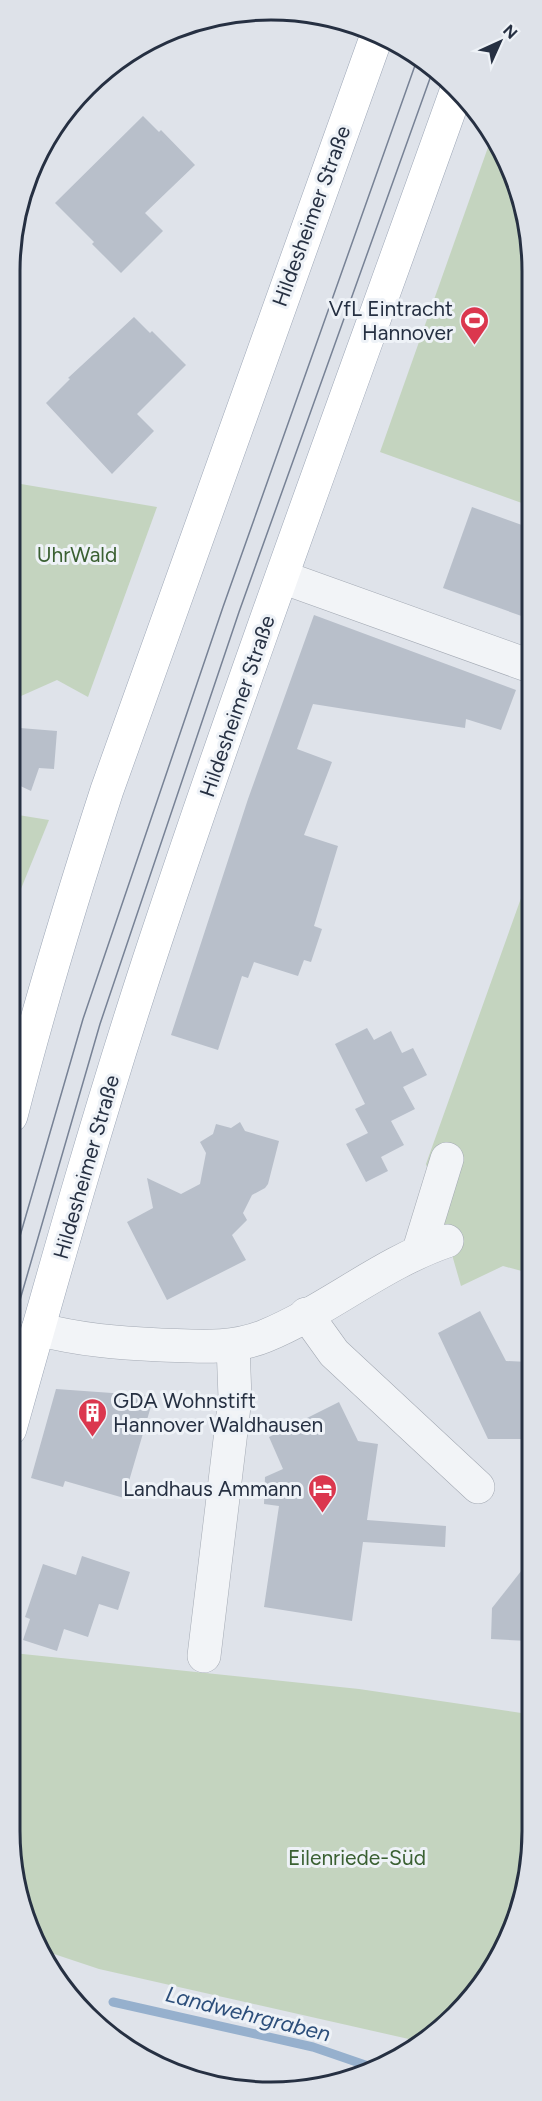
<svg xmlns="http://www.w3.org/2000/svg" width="542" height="2101" font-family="Figtree,sans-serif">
<rect width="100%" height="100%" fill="#dfe3ea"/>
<g fill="#c4d4bf">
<polygon points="492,136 513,170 531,237 530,506 380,452"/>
<polygon points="21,484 157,507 88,697 57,680 12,700"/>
<polygon points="12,814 49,820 14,906 12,886"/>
<polygon points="530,873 529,1273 503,1266 461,1286 426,1164"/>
<polygon points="13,1653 359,1689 528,1714 528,1881 498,1961 431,2038 422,2042 99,1969 42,1950 29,1930 9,1830 10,1665"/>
</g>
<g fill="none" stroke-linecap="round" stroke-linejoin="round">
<polyline stroke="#96b0cd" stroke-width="9" points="113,2002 313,2047 374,2068"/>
</g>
<g fill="#b8bfca">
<polygon points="143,116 159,132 161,130 195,165 145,213 163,231 121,273 92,244 94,242 55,203"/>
<polygon points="134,317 150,333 152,331 186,365 137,414 154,431 112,474 46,403 70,379 68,378"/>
<polygon points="472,507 530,528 530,619 443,588"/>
<polygon points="314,615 516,690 501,730 466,719 465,728 313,704 297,749 332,762 304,835 338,846 314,926 322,929 311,962 304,960 298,976 254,962 248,978 242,976 218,1050 171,1035 248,799"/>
<polygon points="20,728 57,731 54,769 39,768 31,791 12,782 12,769 18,753"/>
<polygon points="367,1028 374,1040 391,1031 402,1053 413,1048 427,1075 403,1087 415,1109 391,1121 404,1145 381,1157 388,1171 366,1182 346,1144 368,1133 355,1109 365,1104 335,1044"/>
<polygon points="240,1122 245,1131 279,1141 268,1184 265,1188 252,1195 243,1213 247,1220 232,1235 246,1260 167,1300 127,1222 153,1208 147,1178 181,1194 200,1184 206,1153 200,1142 213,1134 216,1124 231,1128"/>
<polygon points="480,1311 506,1361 529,1362 529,1439 488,1439 438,1333"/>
<polygon points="56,1389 154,1396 124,1498 65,1481 63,1487 31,1478"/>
<polygon points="339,1402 358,1441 378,1444 367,1520 446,1526 445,1547 363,1542 352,1621 264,1607 279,1506 264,1504 265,1477 283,1469 269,1437"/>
<polygon points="82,1556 130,1572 118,1610 99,1604 88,1637 64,1629 57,1651 23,1640 30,1619 25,1617 43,1564 76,1575"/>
<polygon points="529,1561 528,1641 491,1639 492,1608"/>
</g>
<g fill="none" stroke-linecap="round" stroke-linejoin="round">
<defs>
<g id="minor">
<polyline points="282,577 530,666"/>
<polyline points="419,1250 447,1159"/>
<polyline points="306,1314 334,1353 478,1487"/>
<path d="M38,1329C79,1340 119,1343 161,1345C196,1346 231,1350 265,1336C328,1310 382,1263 447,1241"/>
<polyline points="204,1656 235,1398 233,1345"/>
</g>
<g id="major">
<path d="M11,1116C39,1006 72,898 107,790L377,35"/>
<path d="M10,1429C56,1265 102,1101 156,939C251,654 356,372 457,89"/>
</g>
</defs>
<use href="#minor" stroke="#a4aab4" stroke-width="34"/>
<use href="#major" stroke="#9da7b7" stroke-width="34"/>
<use href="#minor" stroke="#f2f4f7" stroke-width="33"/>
<use href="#major" stroke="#fff" stroke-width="33"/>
<g stroke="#778295" stroke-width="1.5">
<polyline points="11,1267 83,1019 223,607 418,57"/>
<polyline points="11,1331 100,1024 239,612 433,70"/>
</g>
</g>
<defs>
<symbol id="stadium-pin" viewBox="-11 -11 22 30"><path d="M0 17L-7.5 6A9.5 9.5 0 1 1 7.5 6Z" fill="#db374e" stroke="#eef2f7"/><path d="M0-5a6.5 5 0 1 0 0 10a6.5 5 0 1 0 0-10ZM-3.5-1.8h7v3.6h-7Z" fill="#fff"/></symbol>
<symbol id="building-pin" viewBox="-11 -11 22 30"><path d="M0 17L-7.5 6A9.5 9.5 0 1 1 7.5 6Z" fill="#db374e" stroke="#eef2f7"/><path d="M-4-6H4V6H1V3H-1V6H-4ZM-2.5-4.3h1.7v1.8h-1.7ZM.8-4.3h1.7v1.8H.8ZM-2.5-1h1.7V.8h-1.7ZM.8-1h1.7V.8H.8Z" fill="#fff"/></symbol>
<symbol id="hotel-pin" viewBox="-11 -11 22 30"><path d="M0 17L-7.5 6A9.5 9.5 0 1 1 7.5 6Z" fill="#db374e" stroke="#eef2f7"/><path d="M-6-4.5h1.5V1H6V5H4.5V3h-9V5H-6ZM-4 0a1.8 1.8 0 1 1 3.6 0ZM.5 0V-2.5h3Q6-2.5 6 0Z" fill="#fff"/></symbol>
</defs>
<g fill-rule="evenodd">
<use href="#stadium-pin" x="458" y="304" width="33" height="45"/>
<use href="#building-pin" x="76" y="1396" width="33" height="45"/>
<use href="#hotel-pin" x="306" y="1472" width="33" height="45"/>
</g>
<g text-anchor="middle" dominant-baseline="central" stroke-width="6" stroke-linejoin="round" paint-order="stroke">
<g font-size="21" fill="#263042" stroke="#eef2f7">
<text transform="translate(311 216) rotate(-70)">Hildesheimer Straße</text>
<text transform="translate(237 706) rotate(-71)">Hildesheimer Straße</text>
<text transform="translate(86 1167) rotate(-74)">Hildesheimer Straße</text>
</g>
<g font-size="21" fill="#263042" stroke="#eef2f7" text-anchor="end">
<text x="453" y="308">VfL Eintracht<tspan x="453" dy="24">Hannover</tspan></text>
<text x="113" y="1400" text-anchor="start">GDA Wohnstift<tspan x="113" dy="24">Hannover Waldhausen</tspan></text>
<text x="302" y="1488">Landhaus Ammann</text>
</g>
<g font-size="21" fill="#3a6032" stroke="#eef2f7">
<text x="77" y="554">UhrWald</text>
<text x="357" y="1857">Eilenriede-Süd</text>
</g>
<g font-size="22" font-style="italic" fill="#2c4e7a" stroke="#eef2f7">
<text transform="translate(248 2014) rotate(14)">Landwehrgraben</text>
</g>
</g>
<path d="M0 0H542V2101H0ZM271 20H271A251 251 0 0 1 522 271V1831A251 251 0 0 1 271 2082H271A251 251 0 0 1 20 1831V271A251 251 0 0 1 271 20Z" fill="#dee2e9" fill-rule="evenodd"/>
<path fill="none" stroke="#263042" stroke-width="3" d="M271 20H271A251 251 0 0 1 522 271V1831A251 251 0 0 1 271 2082H271A251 251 0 0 1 20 1831V271A251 251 0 0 1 271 20Z"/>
<g transform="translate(500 42) rotate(45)" stroke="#eef2f7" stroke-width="4.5" paint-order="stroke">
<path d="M0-4.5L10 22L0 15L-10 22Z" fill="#263042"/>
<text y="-9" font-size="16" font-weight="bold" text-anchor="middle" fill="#263042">N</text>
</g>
</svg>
